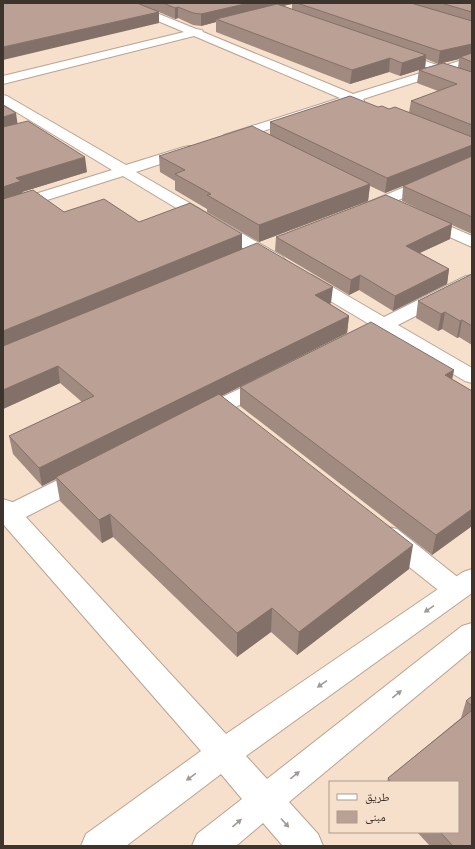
<svg xmlns="http://www.w3.org/2000/svg" width="475" height="849" font-family="'Archivo Narrow','Noto Naskh Arabic',sans-serif">
<rect width="100%" height="100%" fill="#f6dfcb"/>
<g fill="none" stroke-linecap="round" stroke-linejoin="round">
<defs>
<polygon id="service" points="401,55 407,55 443,67 444,69 443,71 437,71 401,59 400,57"/>
<g id="minor">
<polygon points="118,3 132,3 196,29 202,30 203,32 353,94 472,57 472,64 363,99 364,101 362,104 358,105 351,103 229,142 224,141 222,138 224,135 340,98 194,36 3,84 3,76 184,32 120,5"/>
<polygon points="3,95 7,96 126,165 184,147 189,146 194,147 196,150 194,153 136,172 283,257 286,261 283,265 277,266 271,265 123,176 3,214 3,204 112,170 3,104"/>
<polygon points="472,159 472,168 371,212 365,214 359,212 357,209 359,206"/>
<polygon points="424,215 472,236 472,247 418,223 416,220 418,217"/>
<polygon points="306,274 312,275 384,317 466,276 472,275 472,287 398,325 472,368 472,383 465,381 383,333 373,336 366,334 363,330 369,324 300,283 297,279 300,275"/>
<polygon points="267,377 274,379 277,383 274,387 211,420 203,422 195,420 192,415 195,410 260,379"/>
<polygon points="86,468 94,470 98,476 94,482 18,521 9,524 3,522 3,507 78,470"/>
<polygon points="388,527 397,529 465,583 469,590 465,597 456,600 447,597 379,543 375,536 379,529"/>
</g>
<polygon id="tertiary" points="3,499 12,502 226,734 463,572 472,569 472,593 246,756 267,779 462,626 472,623 472,650 289,802 318,834 323,846 283,846 263,823 236,846 192,846 197,834 242,799 221,774 126,846 81,846 86,834 201,751 3,524"/>
</defs>
<use href="#service" stroke="#b9a491" stroke-width="2"/>
<use href="#minor" stroke="#b9a491" stroke-width="2"/>
<use href="#tertiary" stroke="#b9a491" stroke-width="2"/>
<use href="#service" fill="#fff" fill-rule="evenodd"/>
<use href="#minor" fill="#fff" fill-rule="evenodd"/>
<use href="#tertiary" fill="#fff" fill-rule="evenodd"/>
</g>
<g fill="#a18a80" fill-rule="evenodd">
<path d="M3,3H472V234L452,225L450,239L420,253L449,269L447,284L393,311L359,290L349,295L275,251L276,237L425,212L402,201L403,186L385,193L370,186L368,201L259,242L207,212V209L175,190V181L160,172L159,156L270,135V122L378,107L409,112L411,101L438,91L417,83L419,70L400,76L389,72L350,84L216,32V22L201,26L193,25L178,18L175,19L159,12V23ZM292,4V10L282,6ZM426,59L438,64L443,63L425,68ZM459,59L458,68L443,63Z"/>
<polygon points="18,124 87,172 22,192 23,193 64,212 139,222 242,249 331,303 330,304 349,316 347,333 252,381 454,370 452,379 472,391 472,526 432,555 240,406 240,387 222,396 409,569 297,655 271,632 237,657 113,537 102,543 60,501 56,479 42,486 13,454 9,436 82,402 60,383 3,409"/>
<polygon points="472,274 472,345 459,337 457,338 442,329 438,331 416,318 418,301"/>
<polygon points="472,696 472,846 430,846 417,832 458,832 458,782 387,782 388,778 461,718 466,701"/>
</g>
<g fill="#837068">
<polygon points="249,3 292,3 292,4 221,21 216,19 216,22 201,26 201,14"/>
<polygon points="178,7 178,18 175,19 175,8"/>
<polygon points="159,12 159,23 3,60 3,47"/>
<polygon points="472,44 472,56 460,57 459,59 438,64 440,51"/>
<polygon points="426,55 425,68 400,76 402,63"/>
<polygon points="390,58 389,72 350,84 352,70"/>
<polygon points="16,113 18,127 3,132 3,117"/>
<polygon points="472,145 472,158 385,193 387,178"/>
<polygon points="85,157 87,172 22,192 23,196 3,203 3,187 16,178"/>
<polygon points="370,184 368,201 259,242 259,225"/>
<polygon points="452,224 450,239 404,260 406,246"/>
<polygon points="242,234 242,250 3,349 3,331"/>
<polygon points="449,269 447,284 393,311 395,296"/>
<polygon points="360,275 359,290 349,295 351,280"/>
<polygon points="333,287 331,303 314,311 315,295"/>
<polygon points="445,312 442,329 438,331 441,314"/>
<polygon points="349,316 347,333 57,478 56,477 56,479 42,486 39,468"/>
<polygon points="462,320 459,337 457,338 460,321"/>
<polygon points="58,366 60,383 3,409 3,390"/>
<polygon points="454,370 450,389 445,375"/>
<polygon points="472,509 472,526 432,555 436,535"/>
<polygon points="110,514 113,537 102,543 99,520"/>
<polygon points="413,545 409,569 297,655 299,632"/>
<polygon points="272,608 271,632 237,657 237,633"/>
</g>
<g fill="#bba095" stroke="#837068">
<polygon points="3,3 137,3 159,12 3,47"/>
<polygon points="163,3 249,3 201,14 193,13 178,7 175,8"/>
<polygon points="297,3 411,3 472,21 472,44 440,51"/>
<polygon points="441,3 472,3 472,12"/>
<polygon points="277,4 426,55 402,63 390,58 352,70 216,19"/>
<polygon points="472,53 472,62 460,57"/>
<polygon points="443,63 472,72 472,125 411,101 457,84 419,70"/>
<polygon points="350,96 378,107 382,106 389,109 395,107 472,137 472,145 387,178 270,122"/>
<polygon points="3,105 16,113 3,117"/>
<polygon points="28,121 85,157 16,178 21,181 3,187 3,127"/>
<polygon points="252,126 370,184 259,225 207,195 211,194 175,174 185,170 159,156"/>
<polygon points="472,156 472,217 403,186"/>
<polygon points="33,190 64,212 104,199 139,222 190,203 242,234 3,331 3,199"/>
<polygon points="386,195 452,224 406,246 449,269 395,296 360,275 351,280 276,237"/>
<polygon points="257,243 333,287 315,295 349,316 39,468 9,436 94,396 58,366 3,390 3,346"/>
<polygon points="472,274 472,326 462,320 460,321 445,312 441,314 418,301"/>
<polygon points="371,322 454,370 445,375 472,391 472,509 436,535 240,387"/>
<polygon points="219,394 413,545 299,632 272,608 237,633 110,514 99,520 56,477"/>
<polygon points="472,696 472,706 466,701"/>
<polygon points="472,710 472,846 453,846 440,832 458,832 458,782 391,782 388,778"/>
</g>
<defs><path id="oneway-solid" d="M-6-.8H1V-3.2L6.5 0L1 3.2V.8H-6Z"/></defs>
<g fill="#9e9a96">
<use href="#oneway-solid" transform="translate(429 609) rotate(145)"/>
<use href="#oneway-solid" transform="translate(322 684) rotate(145)"/>
<use href="#oneway-solid" transform="translate(397 694) rotate(-39)"/>
<use href="#oneway-solid" transform="translate(295 775) rotate(-39)"/>
<use href="#oneway-solid" transform="translate(191 777) rotate(144)"/>
<use href="#oneway-solid" transform="translate(237 823) rotate(-40)"/>
<use href="#oneway-solid" transform="translate(285 823) rotate(48)"/>
</g>
<rect width="475" height="849" fill="none" stroke="#3d342d" stroke-width="8"/>
<rect x="329" y="781" width="130" height="52" fill="#f6dfcb" stroke="#ac9b8c"/>
<rect x="337" y="794" width="20" height="6" fill="#ffffff" stroke="#ac9b8c"/>
<text x="365" y="801" font-size="12" fill="#3d342d">طريق</text>
<rect x="337" y="811" width="20" height="12" fill="#bba095" stroke="#ac9b8c"/>
<text x="365" y="821" font-size="12" fill="#3d342d">مبنى</text>
</svg>
